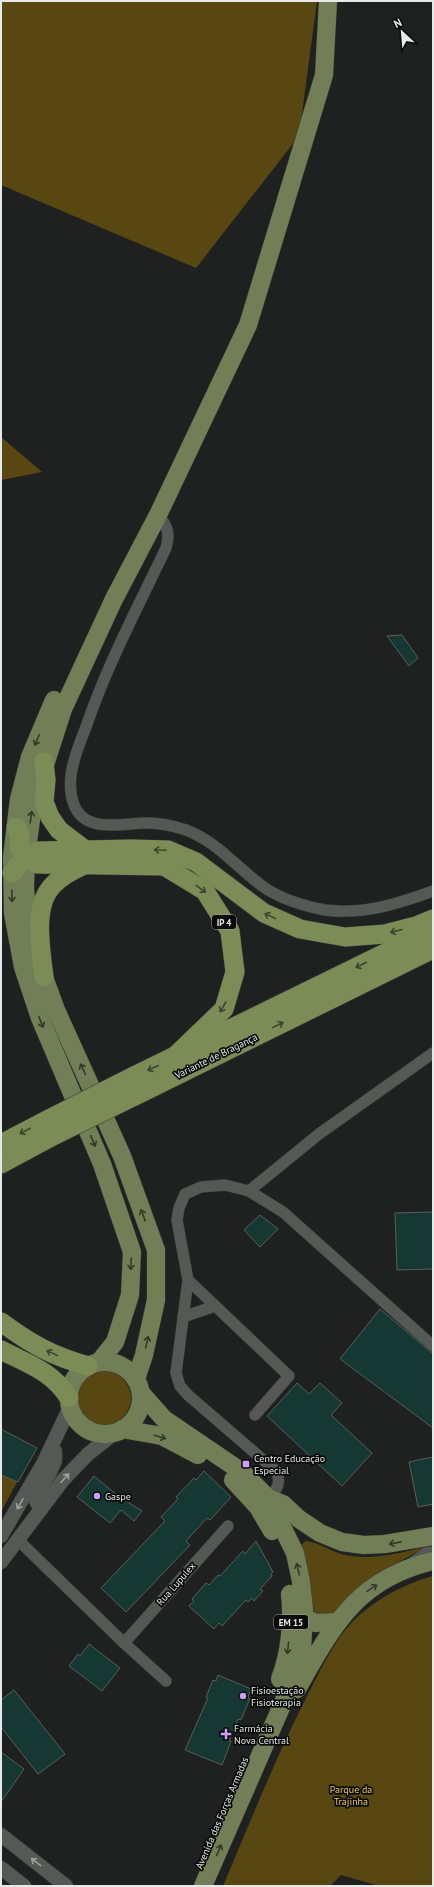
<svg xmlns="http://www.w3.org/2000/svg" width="434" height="1887" font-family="'PT Sans',sans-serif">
<rect width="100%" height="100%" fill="#1e211f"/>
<g fill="#584711">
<polygon points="1,1 317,1 299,136 196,268 1,185"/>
<polygon points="1,437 42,472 1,480"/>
<circle cx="104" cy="1398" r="27"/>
<polygon points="1,1475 17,1482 1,1512"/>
<path d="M306,1541C317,1542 329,1550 341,1554C372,1562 403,1552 433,1545L422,1549L373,1577L331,1617L312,1614L309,1580L300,1546Z"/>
<path d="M433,1576V1886H379L341,1875L330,1886H223C250,1822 276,1757 308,1694C321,1669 333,1643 352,1622C375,1599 402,1585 433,1576Z"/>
</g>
<g fill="#163833" stroke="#595e5d">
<polygon points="402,635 418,658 409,666 387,636"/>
<polygon points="433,1212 433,1269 397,1270 395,1213"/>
<polygon points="260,1215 278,1229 260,1247 244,1230"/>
<polygon points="380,1309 433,1354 433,1428 340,1359"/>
<polygon points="297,1383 309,1394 320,1383 342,1403 331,1415 372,1453 342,1486 267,1416"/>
<polygon points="1,1429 37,1448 18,1482 1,1475"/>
<polygon points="433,1457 433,1504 418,1507 409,1462"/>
<polygon points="204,1471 231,1497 210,1520 207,1518 186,1541 190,1545 126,1612 101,1588 165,1521 161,1517 178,1499 176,1497 194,1478 196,1480"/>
<polygon points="94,1476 118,1496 142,1511 134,1521 121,1510 110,1523 77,1497"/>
<polygon points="256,1541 273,1572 271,1574 272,1576 260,1589 263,1591 254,1601 252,1598 248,1602 246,1600 222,1626 219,1623 214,1629 189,1606 194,1601 192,1599 206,1583 209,1585 218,1575 220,1576 243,1551 245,1554"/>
<polygon points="89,1644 120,1668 102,1691 69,1666 78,1654 80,1656"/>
<polygon points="218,1675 251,1689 248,1697 250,1698 241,1720 238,1719 229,1741 231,1741 222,1765 185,1750 208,1698 206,1697 213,1680 216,1681"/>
<polygon points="14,1690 65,1754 38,1774 1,1727 1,1700"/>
<polygon points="1,1752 24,1769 1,1802"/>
</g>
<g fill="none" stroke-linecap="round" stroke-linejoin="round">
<defs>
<g id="minor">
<path d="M158,515C168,526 170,534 166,548C138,607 107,665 86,727C80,742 73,759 71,775C70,784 70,793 73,802C83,835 123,823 147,823C160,823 174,826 186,830C218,842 238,869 265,888C283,900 304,906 325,910C362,915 398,904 433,891"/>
<polyline points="249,1191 319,1134 433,1053"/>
<polyline points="188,1280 289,1376 255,1415"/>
<polyline points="183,1317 215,1306"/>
<path d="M265,1501C275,1492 283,1484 276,1471L188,1395L180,1386L176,1373L188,1280L177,1220L179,1208L185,1194L201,1187L225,1185L249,1191L283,1212L433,1346"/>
<polyline points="17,1539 124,1643 166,1681"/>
<polyline points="412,1563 426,1553 433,1552"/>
<polyline points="124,1643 228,1526"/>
</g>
<g id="tertiary">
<polyline points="41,1509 36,1501 36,1495 50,1472 55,1461 55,1451"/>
<polyline points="1,1536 44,1462 70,1407"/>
<polyline points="1,1562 63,1480 88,1454 116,1432"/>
<polyline points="1,1835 66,1886"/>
<polyline points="1,1868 24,1886"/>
</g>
<g id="primary">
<polyline points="54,700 30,757 19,799 12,857 13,913 23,967 40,1018 102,1164 132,1252 130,1295 115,1342 99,1362"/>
<circle cx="105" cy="1398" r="36"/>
<polyline points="136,1379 144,1355 156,1300 156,1250 122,1156 56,1010 44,977 34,943 27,909 25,888 26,856 34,799 63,709 114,599 158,515 248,325 324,75 328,1"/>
<polyline points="141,1393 164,1419 242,1472 268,1498 295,1553 301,1581 304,1609 302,1651 283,1703 203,1886"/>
<polyline points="122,1429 162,1436 198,1455"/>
<polyline points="233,1480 258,1507 272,1531"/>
<polyline points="268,1498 283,1504 299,1519 320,1533 342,1542 364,1545 385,1544 433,1536"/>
<polyline points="294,1612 315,1623 337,1622"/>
<path d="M280,1679C290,1653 293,1621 290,1594"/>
<path d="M297,1689C333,1626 356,1579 433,1561"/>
</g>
<g id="trunk">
<polyline points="44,762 46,780 44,802 50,817 59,830 84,849"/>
<polyline points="16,827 20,834 19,847 26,856 37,864 164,866 205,891 230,931 235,972 224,1009 171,1060"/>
<polyline points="12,873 26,856 38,851 132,849 168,850 196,862 264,913 300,929 345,937 385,934 416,926 433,919"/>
<path d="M44,977C41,950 32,906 53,885C61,876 73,870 84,865"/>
<polyline points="134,1076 428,932"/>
<polyline points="143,1092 433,949"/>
<polyline points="1,1144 49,1119"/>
<polyline points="1,1164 55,1135"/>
<path d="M1,1322C31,1344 52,1356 88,1366"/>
<path d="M1,1350C28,1364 52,1371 69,1398"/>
</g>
</defs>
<use href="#minor" stroke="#393c3a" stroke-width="12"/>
<use href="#tertiary" stroke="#393c3a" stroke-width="15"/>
<use href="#primary" stroke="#393c3a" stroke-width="19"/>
<use href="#trunk" stroke="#393c3a" stroke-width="20"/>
<use href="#minor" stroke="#555956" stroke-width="11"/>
<use href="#tertiary" stroke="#555956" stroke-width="14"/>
<use href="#primary" stroke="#727f56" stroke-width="18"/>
<use href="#trunk" stroke="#7c8c56" stroke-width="19"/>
<defs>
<g id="trunk-bridge">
<polyline points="49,1119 134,1076"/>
<polyline points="55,1135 143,1092"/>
</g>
</defs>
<use href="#trunk-bridge" stroke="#393c3a" stroke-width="20" stroke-linecap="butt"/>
<use href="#trunk-bridge" stroke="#7c8c56" stroke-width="19"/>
</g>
<defs><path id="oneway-shaft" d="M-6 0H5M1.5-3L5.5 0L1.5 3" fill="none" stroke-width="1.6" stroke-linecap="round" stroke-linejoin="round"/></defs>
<g stroke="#333928">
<use href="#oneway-shaft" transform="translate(37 740) rotate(113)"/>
<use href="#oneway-shaft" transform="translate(31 817) rotate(-82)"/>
<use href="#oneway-shaft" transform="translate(12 896) rotate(88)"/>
<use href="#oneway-shaft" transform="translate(41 1022) rotate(68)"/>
<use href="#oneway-shaft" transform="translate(83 1069) rotate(-114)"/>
<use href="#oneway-shaft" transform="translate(93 1141) rotate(67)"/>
<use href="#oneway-shaft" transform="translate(143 1215) rotate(-110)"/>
<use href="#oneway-shaft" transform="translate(131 1264) rotate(92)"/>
<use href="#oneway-shaft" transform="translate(147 1342) rotate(-77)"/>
<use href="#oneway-shaft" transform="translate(160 1437) rotate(16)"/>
<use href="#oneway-shaft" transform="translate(395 1543) rotate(169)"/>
<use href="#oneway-shaft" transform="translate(298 1569) rotate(-103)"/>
<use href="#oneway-shaft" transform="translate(372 1588) rotate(-34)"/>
<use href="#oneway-shaft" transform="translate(288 1648) rotate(96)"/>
<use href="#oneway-shaft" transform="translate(219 1850) rotate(-67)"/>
</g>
<g stroke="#3d452c">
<use href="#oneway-shaft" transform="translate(160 850) rotate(-177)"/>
<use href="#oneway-shaft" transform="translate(201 889) rotate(37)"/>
<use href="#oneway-shaft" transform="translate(270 916) rotate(-155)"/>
<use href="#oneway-shaft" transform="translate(396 931) rotate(166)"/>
<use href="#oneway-shaft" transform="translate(361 965) rotate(153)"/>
<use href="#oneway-shaft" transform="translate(223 1007) rotate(120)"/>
<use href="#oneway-shaft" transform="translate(278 1025) rotate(-26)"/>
<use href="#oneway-shaft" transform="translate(153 1068) rotate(156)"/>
<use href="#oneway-shaft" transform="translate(25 1131) rotate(152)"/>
<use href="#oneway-shaft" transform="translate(52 1353) rotate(-155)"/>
</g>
<g stroke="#9ea19e">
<use href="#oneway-shaft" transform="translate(65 1478) rotate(-48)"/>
<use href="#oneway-shaft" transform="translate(20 1504) rotate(120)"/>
<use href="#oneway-shaft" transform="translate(36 1862) rotate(-142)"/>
</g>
<g fill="#d29dfd" stroke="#090b0a" stroke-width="1.5">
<rect x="242" y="1460" width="8" height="8" rx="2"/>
<circle cx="97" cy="1496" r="4"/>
<circle cx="243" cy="1696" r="4"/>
<path d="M224 1728h4v4h4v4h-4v4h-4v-4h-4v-4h4z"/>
</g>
<g text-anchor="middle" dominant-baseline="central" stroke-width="3.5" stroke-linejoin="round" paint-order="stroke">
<g fill="#090b0a" stroke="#a4a6a5" stroke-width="1">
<rect x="212" y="915" width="24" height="14" rx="3"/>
<rect x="274" y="1615" width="34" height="14" rx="3"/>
</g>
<g font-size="9" font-weight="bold" fill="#e6e9e7">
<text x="224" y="922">IP 4</text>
<text x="291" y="1622">EM 15</text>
</g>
<g font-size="10" fill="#e6e9e7" stroke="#090b0a">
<text transform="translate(216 1056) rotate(-26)">Variante de Bragança</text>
<text transform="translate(176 1584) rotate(-49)">Rua Lupulex</text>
<text transform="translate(222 1813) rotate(-67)">Avenida das Forças Armadas</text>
</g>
<g font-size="10" fill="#e6e9e7" stroke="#090b0a" text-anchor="start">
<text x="254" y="1458">Centro Educação<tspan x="254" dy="12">Especial</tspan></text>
<text x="105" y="1496">Gaspe</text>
<text x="251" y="1690">Fisioestação<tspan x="251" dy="12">Fisioterapia</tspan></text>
<text x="234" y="1728">Farmácia<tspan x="234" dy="12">Nova Central</tspan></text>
</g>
<g font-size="10" fill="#f1cc63" stroke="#090b0a">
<text x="351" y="1789">Parque da<tspan x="351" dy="12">Trajinha</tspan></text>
</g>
</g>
<rect width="434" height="1887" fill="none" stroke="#e6e9e7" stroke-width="4"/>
<g transform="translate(402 32) rotate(334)" stroke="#090b0a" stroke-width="3" paint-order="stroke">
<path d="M0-3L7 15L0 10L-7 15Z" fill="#e6e9e7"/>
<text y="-6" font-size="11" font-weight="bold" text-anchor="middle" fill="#e6e9e7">N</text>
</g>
</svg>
